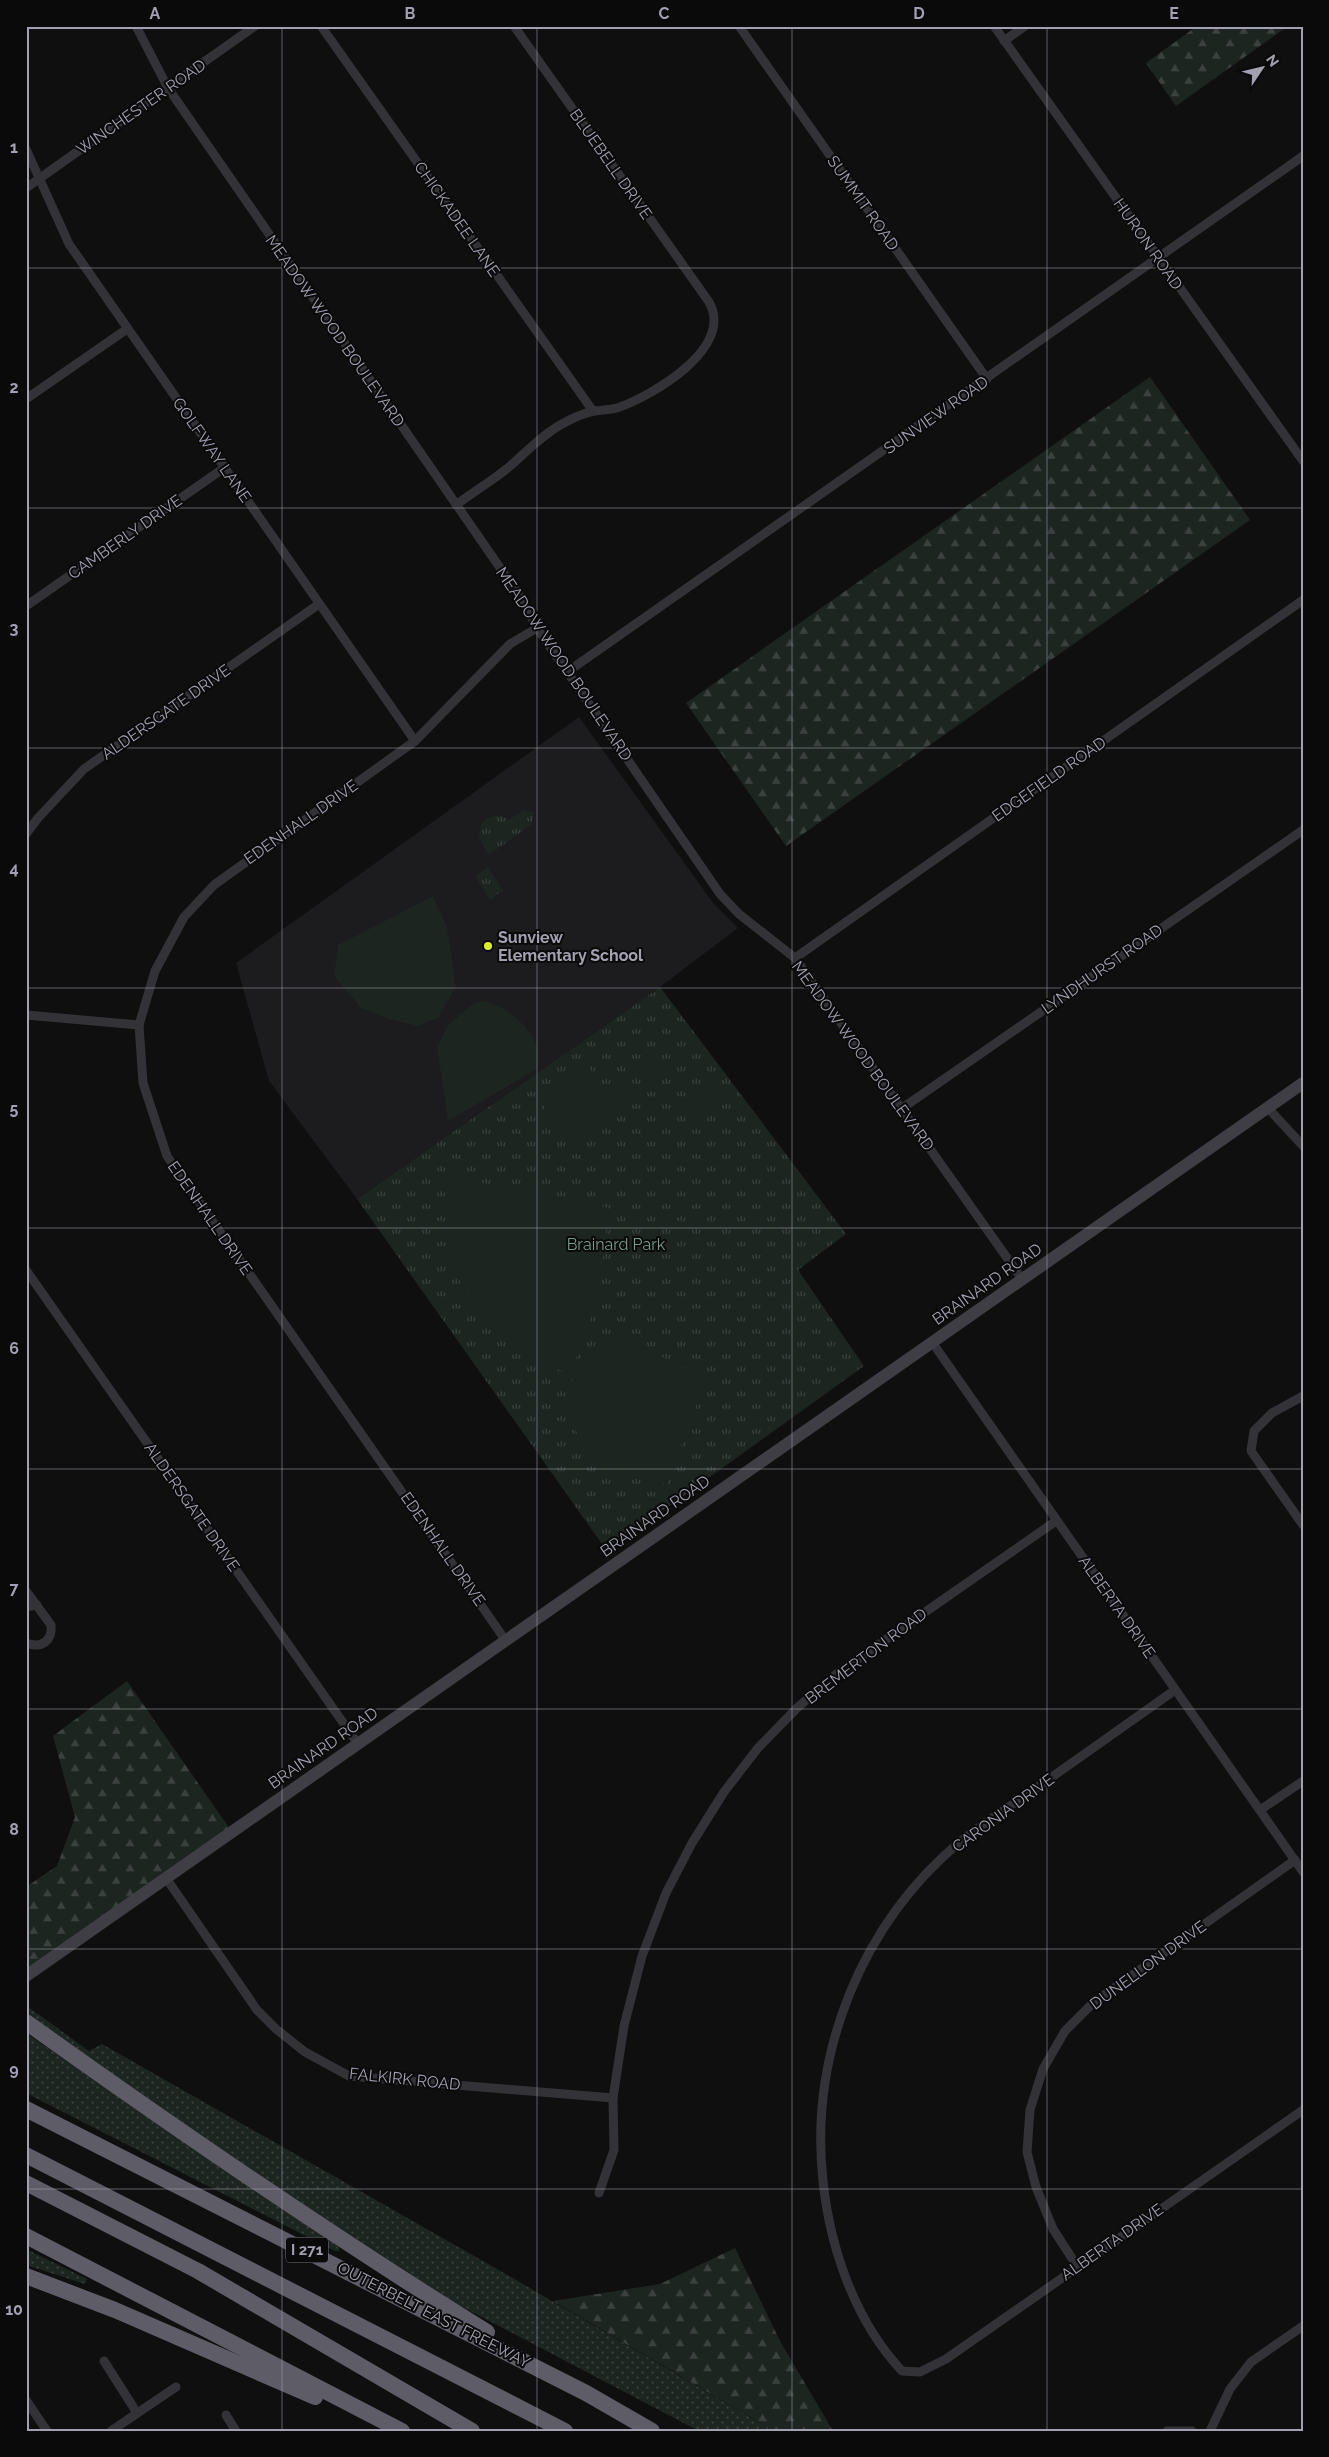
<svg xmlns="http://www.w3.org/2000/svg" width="1329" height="2457" font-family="Raleway,sans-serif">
<defs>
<pattern id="grass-dots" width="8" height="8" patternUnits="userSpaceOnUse" patternTransform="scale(1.25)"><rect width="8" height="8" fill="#1d2521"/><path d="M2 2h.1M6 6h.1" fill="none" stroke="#3b413f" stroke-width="1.8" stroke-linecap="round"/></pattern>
<pattern id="forest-firs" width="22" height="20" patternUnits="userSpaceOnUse" patternTransform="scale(1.25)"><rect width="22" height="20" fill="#1d2521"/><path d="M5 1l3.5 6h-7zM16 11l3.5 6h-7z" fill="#3b413f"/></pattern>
<pattern id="park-tufts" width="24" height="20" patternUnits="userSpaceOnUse" patternTransform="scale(1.25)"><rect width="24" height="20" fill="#1d2521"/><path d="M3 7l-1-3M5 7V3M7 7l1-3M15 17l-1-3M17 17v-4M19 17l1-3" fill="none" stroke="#3b413f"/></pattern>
</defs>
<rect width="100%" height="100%" fill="#0f0f10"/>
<polygon fill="#1c1b1d" points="579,717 714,904 738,928 660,987 357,1199 269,1081 236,963"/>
<g fill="url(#grass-dots)">
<polygon points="27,2006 89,2051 102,2044 511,2277 774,2431 699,2431 457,2304 284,2192 31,2018"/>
<polygon points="26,2033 337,2245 340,2251 335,2251 26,2093"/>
<polygon points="26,2249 87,2279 85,2284 26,2265"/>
</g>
<g fill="url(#forest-firs)">
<polygon points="1197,26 1288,26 1176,106 1146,63"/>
<polygon points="1150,377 1250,520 786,846 686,703"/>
<polygon points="127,1681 232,1832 26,1976 26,1887 57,1866 75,1817 53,1736"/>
<polygon points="735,2248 780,2341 833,2431 774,2431 553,2301 660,2284"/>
</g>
<g fill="url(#park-tufts)">
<path d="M523,810L534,812L532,824L489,855L479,838L481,824C489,815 499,813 509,820Z"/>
<polygon points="488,867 503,890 490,900 475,876"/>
<polygon points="660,987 846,1234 798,1270 864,1366 607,1551 357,1199"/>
</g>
<g fill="#1d2521">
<polygon points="433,896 447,927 456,986 438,1018 418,1026 388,1019 361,1008 334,976 338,945"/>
<path d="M485,1001C507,1007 532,1027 538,1050C540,1055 538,1063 537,1069L448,1121L437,1047L449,1024L474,1003Z"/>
<polygon points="657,1061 663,1071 644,1084 637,1074"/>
<polygon points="588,1066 621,1113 572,1147 539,1100"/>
<polygon points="716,1078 730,1099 693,1124 678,1103"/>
<polygon points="630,1079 636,1088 619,1100 613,1091"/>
<path d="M445,1177L526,1190L609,1208C602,1264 598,1324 568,1373C558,1369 546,1366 536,1361C499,1341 467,1304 453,1264C444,1237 446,1205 445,1177Z"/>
<path d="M615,1333L706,1379L667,1484C649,1480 627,1478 611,1468C602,1462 593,1453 586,1445C549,1401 575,1362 615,1333Z"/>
</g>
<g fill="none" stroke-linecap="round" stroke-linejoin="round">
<g stroke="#333237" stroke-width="9">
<polyline points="136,26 168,88 521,598 537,628 720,894 739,914 795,958 1022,1279"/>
<polyline points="321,26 593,411"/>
<polyline points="739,26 987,379"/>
<polyline points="994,26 1303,461"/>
<polyline points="1004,41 1025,26"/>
<polyline points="26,149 69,244 415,741"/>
<polyline points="26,188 255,26"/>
<polyline points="26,399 127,329"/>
<path d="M456,505C473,492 492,481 509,467C526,452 542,435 562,424C571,419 584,413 594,411C601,410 610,410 617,408C652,396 735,348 709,302L514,26"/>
<polyline points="26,606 224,468"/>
<polyline points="567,672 1303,156"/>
<polyline points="26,834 38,818 84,769 319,604"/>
<polyline points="795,958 1303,600"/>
<polyline points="26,1015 139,1025"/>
<polyline points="1267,1107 1303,1146"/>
<polyline points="901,1109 1303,830"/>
<polyline points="26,1270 358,1744"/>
<polyline points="932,1342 1303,1872"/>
<polyline points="1303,1396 1272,1413 1254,1431 1251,1451 1303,1525"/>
<polyline points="26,1607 37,1605"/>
<polyline points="506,1641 167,1156 143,1083 139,1025 155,971 184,917 214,885 415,741 510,644 537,628"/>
<path d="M26,1643C41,1649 53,1641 51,1625L26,1591"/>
<path d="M1175,1690C1128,1723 1081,1756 1035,1789C1011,1806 984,1822 961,1841C862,1923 809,2053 823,2181C830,2248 855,2321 902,2371L920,2372L946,2359L1303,2110"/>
<polyline points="1260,1810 1303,1781"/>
<polyline points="166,1878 257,2010 276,2029 305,2052 349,2076 613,2098"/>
<polyline points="599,2193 614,2150 613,2098 624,2026 642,1956 666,1893 692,1843 724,1792 758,1748 797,1708 839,1672 1056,1521"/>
<polyline points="1077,2266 1053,2229 1036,2187 1027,2152 1030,2110 1043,2069 1065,2031 1093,2003 1295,1860"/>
<polyline points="104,2361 137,2413"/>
<polyline points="26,2400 47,2431"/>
<polyline points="226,2415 236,2431"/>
<polyline points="111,2431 176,2387"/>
<polyline points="1167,2431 1192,2431"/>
<polyline points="1210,2431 1230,2389 1251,2362 1303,2326"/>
</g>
<polyline stroke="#3f3e45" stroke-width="12" points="26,1976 1303,1083"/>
<g stroke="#5e5c66" stroke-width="16">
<path d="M26,2022C177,2130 329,2234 487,2332"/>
<polyline points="26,2109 586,2393 652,2431"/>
<polyline points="26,2155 565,2431"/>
<polyline points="26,2183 198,2271 472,2431"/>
<polyline points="26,2236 402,2431"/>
<polyline points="26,2276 115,2310 315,2397"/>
</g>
</g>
<path fill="none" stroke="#a2a0b1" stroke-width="1" stroke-opacity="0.55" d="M282,26V2431M537,26V2431M792,26V2431M1047,26V2431M26,268H1303M26,508H1303M26,748H1303M26,988H1303M26,1228H1303M26,1469H1303M26,1709H1303M26,1949H1303M26,2189H1303"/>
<circle fill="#ddee29" stroke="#0b0a0b" stroke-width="2" cx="488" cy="946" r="5"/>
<g text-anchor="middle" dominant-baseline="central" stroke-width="4" stroke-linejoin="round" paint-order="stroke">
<rect fill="#0b0a0b" stroke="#75737f" stroke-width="1" x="286" y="2237.5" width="42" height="25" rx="4"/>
<g font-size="15" font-weight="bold" fill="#a2a0b1">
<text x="307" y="2250">I 271</text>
</g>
<g font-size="16" fill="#a2a0b1" stroke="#0b0a0b">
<text transform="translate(141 107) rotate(-35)">WINCHESTER ROAD</text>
<text transform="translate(611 164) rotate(55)">BLUEBELL DRIVE</text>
<text transform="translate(863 203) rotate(55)">SUMMIT ROAD</text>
<text transform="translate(457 219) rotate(55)">CHICKADEE LANE</text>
<text transform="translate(1148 244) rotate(55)">HURON ROAD</text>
<text transform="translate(335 331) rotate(55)">MEADOW WOOD BOULEVARD</text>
<text transform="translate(936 415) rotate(-35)">SUNVIEW ROAD</text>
<text transform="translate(212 450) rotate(55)">GOLFWAY LANE</text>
<text transform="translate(125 537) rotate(-35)">CAMBERLY DRIVE</text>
<text transform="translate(564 664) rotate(56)">MEADOW WOOD BOULEVARD</text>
<text transform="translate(166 712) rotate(-35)">ALDERSGATE DRIVE</text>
<text transform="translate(1049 779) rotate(-35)">EDGEFIELD ROAD</text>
<text transform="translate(301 822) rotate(-35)">EDENHALL DRIVE</text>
<text transform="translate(1102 969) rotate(-35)">LYNDHURST ROAD</text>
<text transform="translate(863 1056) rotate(54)">MEADOW WOOD BOULEVARD</text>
<text transform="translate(210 1218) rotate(55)">EDENHALL DRIVE</text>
<text transform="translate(987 1284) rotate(-35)">BRAINARD ROAD</text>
<text transform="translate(192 1507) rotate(55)">ALDERSGATE DRIVE</text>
<text transform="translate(655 1516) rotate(-35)">BRAINARD ROAD</text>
<text transform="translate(443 1549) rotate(55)">EDENHALL DRIVE</text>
<text transform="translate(1117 1607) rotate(55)">ALBERTA DRIVE</text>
<text transform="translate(866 1656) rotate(-37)">BREMERTON ROAD</text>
<text transform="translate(323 1748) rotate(-35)">BRAINARD ROAD</text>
<text transform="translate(1003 1813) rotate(-36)">CARONIA DRIVE</text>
<text transform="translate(1148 1965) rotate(-36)">DUNELLON DRIVE</text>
<text transform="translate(405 2079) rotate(6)">FALKIRK ROAD</text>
<text transform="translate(1112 2242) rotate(-35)">ALBERTA DRIVE</text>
<text transform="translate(434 2315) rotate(27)">OUTERBELT EAST FREEWAY</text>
</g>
<g font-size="16" font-weight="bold" fill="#a2a0b1" stroke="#0b0a0b" text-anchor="start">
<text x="498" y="937">Sunview<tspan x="498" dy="18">Elementary School</tspan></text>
</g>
<g font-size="16" fill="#779c89" stroke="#0b0a0b">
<text x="616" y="1244">Brainard Park</text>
</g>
</g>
<rect width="1329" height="2457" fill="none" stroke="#0b0a0b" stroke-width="55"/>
<g transform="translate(1262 68) rotate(55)" stroke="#0b0a0b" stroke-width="4" paint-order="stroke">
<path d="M0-4L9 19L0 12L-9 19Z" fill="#a2a0b1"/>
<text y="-8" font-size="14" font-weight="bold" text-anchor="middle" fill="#a2a0b1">N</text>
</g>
<rect x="28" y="28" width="1274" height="2402" fill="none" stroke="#a2a0b1" stroke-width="2"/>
<g font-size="16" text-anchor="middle" font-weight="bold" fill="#a2a0b1">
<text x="155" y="19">A</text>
<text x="410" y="19">B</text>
<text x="664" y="19">C</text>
<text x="919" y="19">D</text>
<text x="1174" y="19">E</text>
<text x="14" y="153">1</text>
<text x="14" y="393">2</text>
<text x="14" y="634">3</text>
<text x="14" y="874">4</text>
<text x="14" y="1114">5</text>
<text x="14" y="1354">6</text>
<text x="14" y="1594">7</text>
<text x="14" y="1835">8</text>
<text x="14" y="2075">9</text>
<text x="14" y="2315">10</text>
</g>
</svg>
